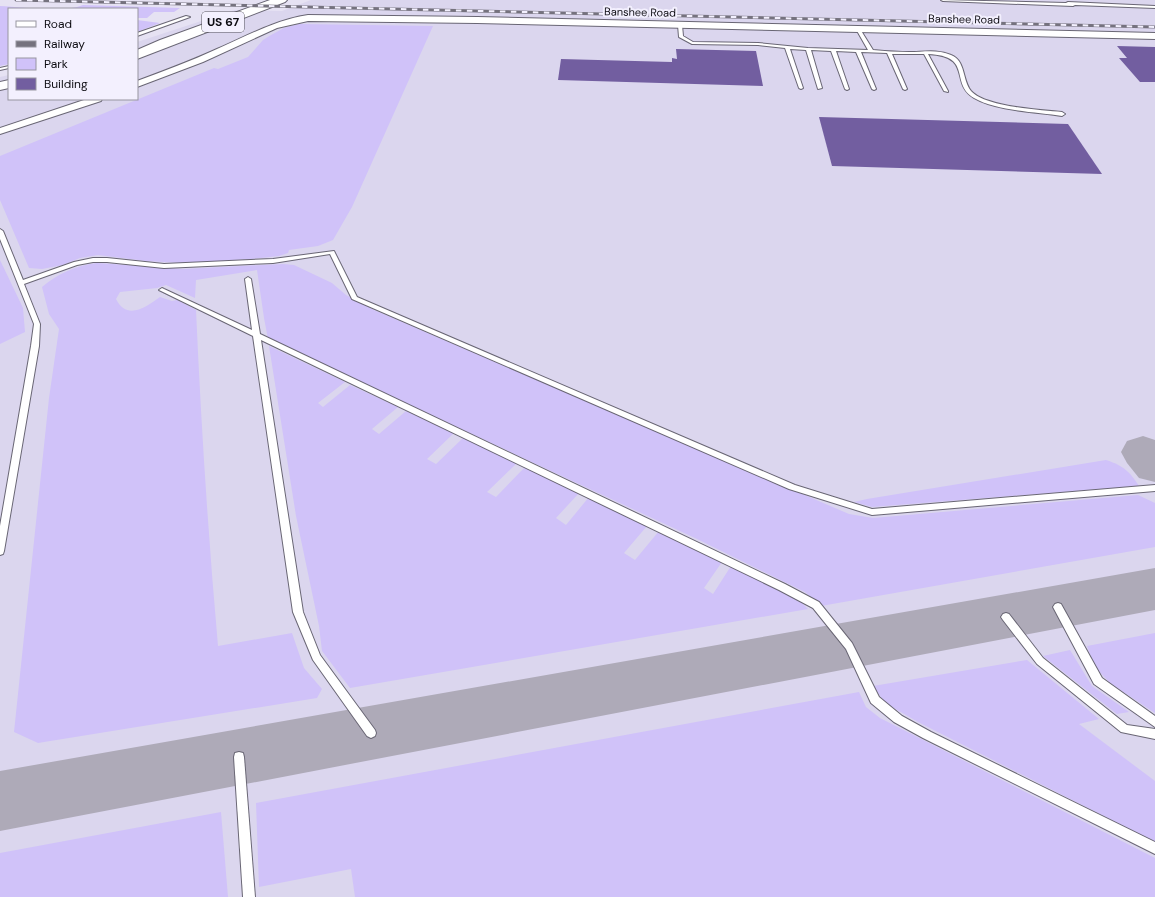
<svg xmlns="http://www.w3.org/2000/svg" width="1155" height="897" font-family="'DM Sans',sans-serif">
<rect width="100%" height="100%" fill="#e6e2f3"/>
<polygon fill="#dbd6ee" points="311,0 1155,0 1155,897 0,897 0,77 9,75 9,99 137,99 137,42 235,10 282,11"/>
<g fill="#d0c2f9">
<path d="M83,5L180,8L174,12H154L147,18H137V9H9V64L0,66V6C22,7 64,13 83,5Z"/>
<polygon points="137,20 160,23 137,32"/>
<polygon points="299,24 433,26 352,207 333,240 318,246 289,250 288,253 279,256 252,259 182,263 146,261 98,255 80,258 63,265 42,269 29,268 0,200 0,156 214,68 218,69 248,57 263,40 271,35 284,28"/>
<polygon points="0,260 23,308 25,332 0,344"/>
<path d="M97,263L183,269L283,264L294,265L332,283L346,295L374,310L849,514L873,518L1138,495L1155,503V547L821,606L805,592L697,539L268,339L264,318L257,270L196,280L195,298L166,285L157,288L120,292L116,299C127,321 146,307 160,297L172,301L177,300L196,310C201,422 208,534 218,646L292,633L304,668L322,689L317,698L38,743L14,732L49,398L59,329L49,314L42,287C59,273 75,266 97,263Z"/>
<polygon points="269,346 345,382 318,403 323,407 350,385 398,407 372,429 379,434 406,411 454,433 427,459 436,464 463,438 517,463 487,492 496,497 525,467 580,492 556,518 566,525 589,497 647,526 624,553 635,560 659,531 722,562 704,588 713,594 731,566 801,602 808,609 350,688 322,651 319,626 296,516"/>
<path d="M1106,460C1124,466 1129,471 1139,486L872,507L854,502L867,499Z"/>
<polygon points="1155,633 1155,713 1110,683 1094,666 1087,646"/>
<polygon points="1070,650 1092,686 1129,712 1117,714 1043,656"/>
<polygon points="1027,660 1099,719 1079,724 1155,781 1155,842 918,722 885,703 873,686"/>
<polygon points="859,692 866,707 880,718 1155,858 1155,897 355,897 351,869 259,887 256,803"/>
<polygon points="221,812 228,897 0,897 0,853"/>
</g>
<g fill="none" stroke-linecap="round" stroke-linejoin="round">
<g fill="#aeaab8" fill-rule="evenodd">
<polygon points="1143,436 1155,440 1155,482 1139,478 1127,463 1121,452 1127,441"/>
<polygon points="1155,568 1155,610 0,831 0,771"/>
</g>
</g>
<g fill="#725ea0">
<polygon points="1117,46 1155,47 1155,82 1140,82 1119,58 1127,58"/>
<polygon points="676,49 756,51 763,86 558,80 561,59 672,62 672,58 677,59"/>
<polygon points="819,117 1068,124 1102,174 832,166"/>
</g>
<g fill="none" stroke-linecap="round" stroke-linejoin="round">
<defs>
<g id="lane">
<polygon points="941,0 1066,3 1068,2 1155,6 1155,8 1075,5 1073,6 943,1"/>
<polygon points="186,16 190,17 137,36 137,33"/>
<path d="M680,24L682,25L683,36L693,42L758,43L808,48L868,50L856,29L858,28L860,29L873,50C885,51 897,52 909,52C923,52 938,49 951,55C966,61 962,80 971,91C985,107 1041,110 1062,112L1065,114L1062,116C1037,112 996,111 974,98C949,83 974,56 928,54L948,91V92L944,91L924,54H892L907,89L905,90L903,89L887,53L861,52L876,89L874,90L872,89L856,52L836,51L849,89L847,90L845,89L831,51L811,50L822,88L818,89L806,50L790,49L803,88L801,89L799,88L785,48L758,45L692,44L679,37L678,25Z"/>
<polygon points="9,66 9,68 0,70 0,68"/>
<polygon points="0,229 3,231 23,280 74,262 93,258 107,258 164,264 273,259 334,251 357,297 795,485 872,509 1155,485 1155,491 872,515 789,489 352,299 330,254 273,263 164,268 107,262 93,262 77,265 24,284 40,324 39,346 4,551 3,554 0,555 0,526 31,346 34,324 0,239"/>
<polygon points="248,277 251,279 260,334 785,584 819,602 852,643 879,697 902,716 931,732 1155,842 1155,854 923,738 894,722 871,703 846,649 813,608 779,590 261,340 303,612 320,655 375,730 376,733 375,736 371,738 367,736 313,660 293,612 253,336 159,290 162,288 164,289 252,330 245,279"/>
<polygon points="1058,603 1061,604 1102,678 1155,716 1155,727 1094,684 1053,607 1055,604"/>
<polygon points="1006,613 1009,614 1043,658 1127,725 1155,729 1155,739 1121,732 1037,664 1003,620 1001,617 1003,614"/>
<polygon points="239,752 243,753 244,757 255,897 243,897 234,757 235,753"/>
</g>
<g id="street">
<path d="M308,15L477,17L1155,33V39L477,23L308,21L277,28L203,62L137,87V81C164,71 191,61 217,49C247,36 275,20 308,15Z"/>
<polygon points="87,99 102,99 101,101 0,134 0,128"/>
</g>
<g id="highway">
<polygon points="270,0 287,0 285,2 137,59 137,50 160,40"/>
<polygon points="9,80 9,88 0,90 0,82"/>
</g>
</defs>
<use href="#lane" stroke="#696674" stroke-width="2"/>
<use href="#street" stroke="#696674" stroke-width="2"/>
<use href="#highway" stroke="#696674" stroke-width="2"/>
<use href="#lane" fill="#fff" fill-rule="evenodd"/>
<use href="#street" fill="#fff" fill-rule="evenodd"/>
<use href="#highway" fill="#fff" fill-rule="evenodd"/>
<defs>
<polyline id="rail" points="16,0 1155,27"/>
</defs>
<use href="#rail" stroke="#75727e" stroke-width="3"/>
<use href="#rail" stroke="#f3f0fe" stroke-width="2" stroke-dasharray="5.5" stroke-linecap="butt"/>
</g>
<g text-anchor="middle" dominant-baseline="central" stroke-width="4" stroke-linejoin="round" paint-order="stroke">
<g font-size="11" fill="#0d0c12" stroke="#f3f0fe">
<text transform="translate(640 12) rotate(1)">Banshee Road</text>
<text transform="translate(964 19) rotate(1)">Banshee Road</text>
</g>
<rect fill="#f3f0fe" stroke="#525059" stroke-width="1" x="202" y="12" width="42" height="20" rx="3"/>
<g font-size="12" font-weight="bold" fill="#0d0c12">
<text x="223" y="22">US 67</text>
</g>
</g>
<rect x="8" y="8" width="130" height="92" fill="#f3f0fe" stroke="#9795a0"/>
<rect x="16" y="21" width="20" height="6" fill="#ffffff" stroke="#9795a0"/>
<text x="44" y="28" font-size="12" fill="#0d0c12">Road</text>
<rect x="16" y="41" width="20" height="6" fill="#75727e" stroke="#9795a0"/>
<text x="44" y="48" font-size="12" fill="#0d0c12">Railway</text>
<rect x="16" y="58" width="20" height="12" fill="#d0c2f9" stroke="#9795a0"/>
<text x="44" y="68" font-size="12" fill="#0d0c12">Park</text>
<rect x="16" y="78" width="20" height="12" fill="#725ea0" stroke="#9795a0"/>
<text x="44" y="88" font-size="12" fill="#0d0c12">Building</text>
</svg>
